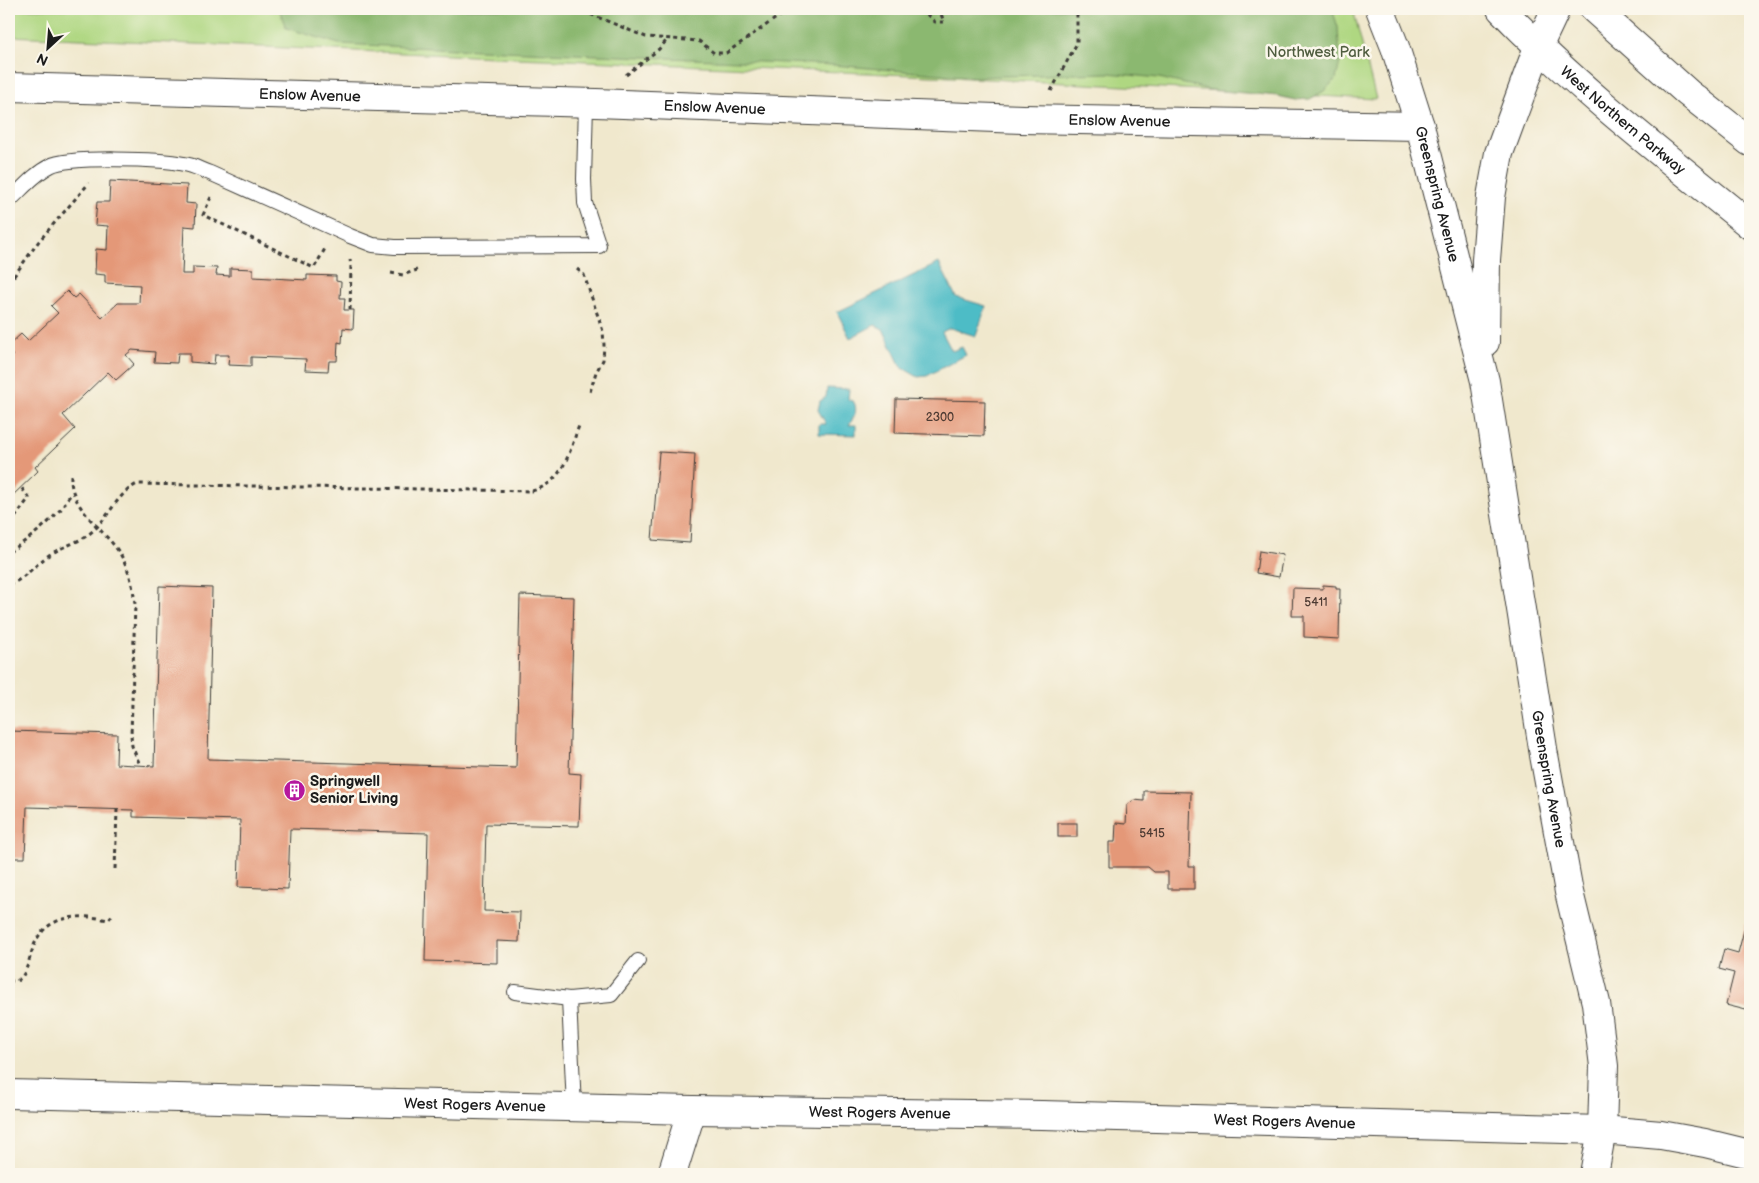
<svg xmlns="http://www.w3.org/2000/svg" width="1759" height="1183" font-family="'Balsamiq Sans',sans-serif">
<rect width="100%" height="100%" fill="#fbf7ec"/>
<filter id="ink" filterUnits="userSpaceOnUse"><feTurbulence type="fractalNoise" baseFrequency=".02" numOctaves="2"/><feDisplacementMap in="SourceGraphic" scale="10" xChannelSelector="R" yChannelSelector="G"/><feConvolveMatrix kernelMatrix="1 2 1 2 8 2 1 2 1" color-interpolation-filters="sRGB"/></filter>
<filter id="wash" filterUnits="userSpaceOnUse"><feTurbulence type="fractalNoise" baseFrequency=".0096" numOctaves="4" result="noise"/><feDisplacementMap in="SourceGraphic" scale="20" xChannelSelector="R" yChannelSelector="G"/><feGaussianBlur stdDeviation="1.12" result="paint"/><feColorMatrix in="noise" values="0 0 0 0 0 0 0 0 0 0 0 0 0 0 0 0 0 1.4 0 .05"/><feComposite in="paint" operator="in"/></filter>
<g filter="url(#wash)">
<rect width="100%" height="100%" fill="#f0e8cd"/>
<polygon fill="#afd781" stroke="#667a4e" points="9,9 1353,9 1376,99 910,75 9,36"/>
<polygon fill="#8bb86f" stroke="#546a46" points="279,9 1332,9 1338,27 1340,62 1336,79 1324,91 1310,99 1295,100 1278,96 1211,90 1159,78 1108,73 974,77 833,65 339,44 286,28"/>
<g fill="#4ebcc6" stroke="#356c71">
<polygon points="939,263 956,297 986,306 976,336 950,328 942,332 952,351 962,347 966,355 927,376 918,377 901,367 883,329 875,325 850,338 837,312"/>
<path d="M827,388L849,389L848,399L854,402C858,411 854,417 849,425H856V435L819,434V424H826L818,410L820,401L826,397Z"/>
</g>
<g id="blocks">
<g fill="#e49878">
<polygon points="110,181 187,185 186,203 196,204 195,227 184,226 182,274 193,274 193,267 217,268 216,275 230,276 230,268 253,269 253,277 307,280 307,275 336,276 336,281 341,282 340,298 345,298 344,310 354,310 353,329 343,328 342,343 338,342 337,361 329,361 328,371 305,370 306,359 251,357 251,366 228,365 229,355 215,355 214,364 190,362 190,353 178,353 177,363 154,362 155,352 132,350 126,355 134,364 116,380 108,372 63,415 75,429 35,467 38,471 9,499 9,359 13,356 9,351 9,345 21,334 28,341 58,313 51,306 67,291 74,298 79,294 102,318 118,303 139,303 140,285 105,283 105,275 95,274 96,249 107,250 108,226 95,225 97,202 109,202"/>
<polygon points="896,399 985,401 984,436 895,433"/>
<polygon points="659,452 695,454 690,543 652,540"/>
<polygon points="1259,551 1283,555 1279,577 1256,573"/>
<polygon points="1323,585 1336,586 1336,589 1340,589 1339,639 1304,637 1304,616 1292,616 1293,588 1323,589"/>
<polygon points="159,586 212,588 208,759 516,768 520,595 574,597 569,773 581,774 579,826 486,824 484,911 520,912 519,942 497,941 497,963 425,961 428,833 290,829 288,889 238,887 240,820 133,817 133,810 27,807 25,858 9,858 9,731 117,734 116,764 154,766"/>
<polygon points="1144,791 1191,792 1189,866 1194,866 1194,889 1168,889 1168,872 1154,872 1148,867 1109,867 1109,842 1115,842 1116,823 1126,824 1127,805 1134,800 1144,801"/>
<rect x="1058" y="823" width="19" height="14"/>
<polygon points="1747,919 1750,920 1750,1011 1726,1005 1734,973 1719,969 1724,949 1738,953"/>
</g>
</g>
</g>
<g filter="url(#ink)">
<use href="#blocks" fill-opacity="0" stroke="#3c3b37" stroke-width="1"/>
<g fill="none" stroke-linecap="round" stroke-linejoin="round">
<defs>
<g id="service">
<path d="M9,201C22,189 34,174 50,166C68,156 161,159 184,164C193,165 201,170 210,173L350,236L373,245L395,247L599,246L585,203L584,179L586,103"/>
<polyline points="515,992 569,999 574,1107"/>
<polyline points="569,999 611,995 638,961"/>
</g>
<g id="minor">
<path id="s1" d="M9,87L596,103L1022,119L1420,126"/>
<polyline points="1602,1130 1661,1135 1705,1143 1750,1154"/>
<polyline points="672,1174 692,1110"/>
</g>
<g id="tertiary">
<path id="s2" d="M9,1094L692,1110L1042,1115L1602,1130"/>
</g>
<g id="secondary">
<path id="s3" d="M1380,9L1395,47L1420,126L1485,381L1544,755L1569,892L1596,1003L1604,1066L1602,1130L1594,1174"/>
<polyline points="1485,342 1486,260 1491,197 1499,153 1538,47 1556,9"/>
</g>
<g id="primary">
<path id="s4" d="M1501,9C1577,88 1665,156 1750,225"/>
<polyline points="1594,9 1688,93 1750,142"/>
</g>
</defs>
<use href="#service" stroke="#3c3b37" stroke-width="16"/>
<use href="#minor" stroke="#3c3b37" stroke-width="30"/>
<use href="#tertiary" stroke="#3c3b37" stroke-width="30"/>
<use href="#secondary" stroke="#3c3b37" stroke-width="30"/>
<use href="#primary" stroke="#3c3b37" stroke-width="30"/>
<g stroke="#3c3b37" stroke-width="3" stroke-dasharray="4 4" stroke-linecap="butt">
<polyline points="552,9 557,12 585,12 646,37 699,41 714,53 726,53 785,12 793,9"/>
<polyline points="921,9 935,22 944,22 941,14 941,9"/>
<polyline points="626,75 659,49 667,40"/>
<polyline points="1051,91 1077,43 1077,9"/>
<polyline points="211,197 203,215 314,268 326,247"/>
<polyline points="577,269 584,275 603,331 604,345 603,360 596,372 590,392"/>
<polyline points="391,273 403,275 417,270"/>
<polyline points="9,283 39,241 89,183"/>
<polyline points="350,310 351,265 350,260"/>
<path d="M71,475C69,508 102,527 119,552C129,568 133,585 135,604L131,735L132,746L140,765"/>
<polyline points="9,523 16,516 29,498 21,487"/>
<path d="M9,552C26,541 45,527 59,511C66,505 65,499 73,493"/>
<path d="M9,585C24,579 35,565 49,555C66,544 82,543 98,526C111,512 119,493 137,484L532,491C565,482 569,451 580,423"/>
<polyline points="115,869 117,810"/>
<path d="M9,981H17L22,977C29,966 30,953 36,941C49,914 83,914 108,920L113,914"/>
</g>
<use href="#service" stroke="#fff" stroke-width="14"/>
<use href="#minor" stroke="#fff" stroke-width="28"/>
<use href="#tertiary" stroke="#fff" stroke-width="28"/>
<use href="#secondary" stroke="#fff" stroke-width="28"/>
<use href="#primary" stroke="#fff" stroke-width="28"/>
</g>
</g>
<defs>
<symbol id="building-disc" viewBox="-11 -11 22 22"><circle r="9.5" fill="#b5179e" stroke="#fbf7ec"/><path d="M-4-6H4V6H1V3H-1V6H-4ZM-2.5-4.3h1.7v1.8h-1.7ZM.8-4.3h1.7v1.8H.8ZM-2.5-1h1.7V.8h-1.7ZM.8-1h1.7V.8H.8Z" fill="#fff"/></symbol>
</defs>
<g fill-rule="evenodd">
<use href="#building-disc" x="282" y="778" width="25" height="25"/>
</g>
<g text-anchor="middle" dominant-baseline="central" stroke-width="5" stroke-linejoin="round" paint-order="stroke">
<g font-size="12" fill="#4e3b33">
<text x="940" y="417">2300</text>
<text x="1316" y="602">5411</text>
<text x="1152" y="833">5415</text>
</g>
<g font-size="15" fill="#4f5d3f" stroke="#fbf7ec">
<text x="1318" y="52">Northwest Park</text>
</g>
<g font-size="15" fill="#1c1c1c" stroke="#fbf7ec">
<text stroke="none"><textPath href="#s1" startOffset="301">Enslow Avenue</textPath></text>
<text stroke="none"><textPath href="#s1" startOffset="706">Enslow Avenue</textPath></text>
<text stroke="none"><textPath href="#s1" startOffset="1111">Enslow Avenue</textPath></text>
<text stroke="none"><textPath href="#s4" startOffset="165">West Northern Parkway</textPath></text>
<text stroke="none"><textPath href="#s3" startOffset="194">Greenspring Avenue</textPath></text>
<text stroke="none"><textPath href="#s3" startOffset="790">Greenspring Avenue</textPath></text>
<text stroke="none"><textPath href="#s2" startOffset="466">West Rogers Avenue</textPath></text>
<text stroke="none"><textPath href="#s2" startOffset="871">West Rogers Avenue</textPath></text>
<text stroke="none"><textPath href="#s2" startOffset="1276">West Rogers Avenue</textPath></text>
</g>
<g font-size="15" font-weight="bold" fill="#1c1c1c" stroke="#fbf7ec" text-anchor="start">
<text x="310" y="781">Springwell<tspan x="310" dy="17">Senior Living</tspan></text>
</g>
</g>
<rect width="1759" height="1183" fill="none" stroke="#fbf7ec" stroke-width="30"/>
<g transform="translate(48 48) rotate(206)" stroke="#fbf7ec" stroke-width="4" paint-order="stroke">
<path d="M0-4L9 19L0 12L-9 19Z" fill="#1c1c1c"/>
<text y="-8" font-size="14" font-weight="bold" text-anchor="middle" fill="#1c1c1c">N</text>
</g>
</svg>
